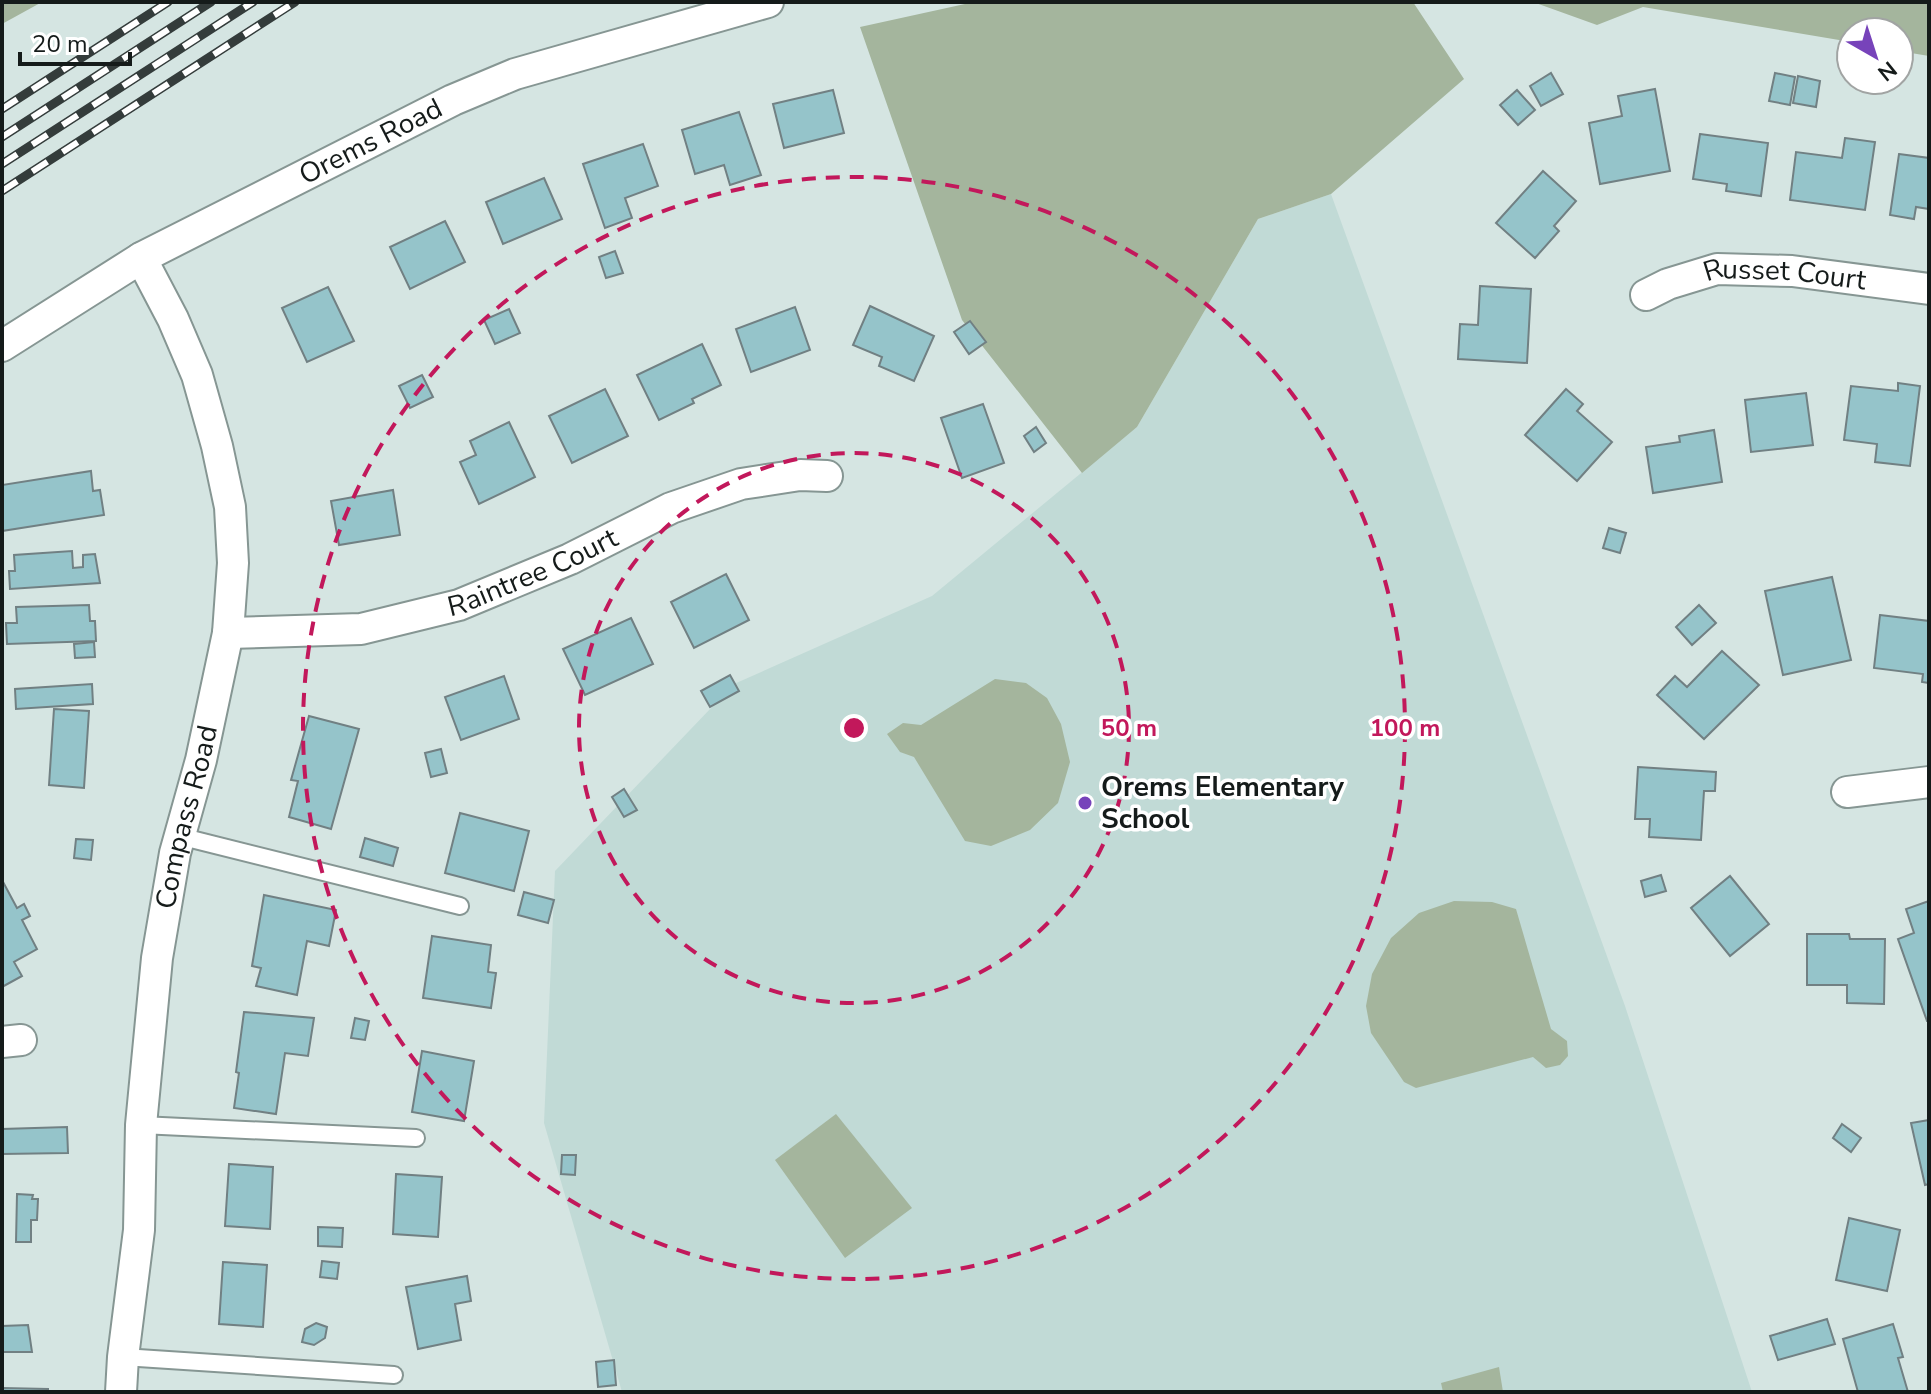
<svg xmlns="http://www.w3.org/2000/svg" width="1931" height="1394" font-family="'Nunito Sans',sans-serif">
<rect width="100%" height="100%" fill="#d5e5e2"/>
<polygon fill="#c1dad6" points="1331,194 1625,1006 1752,1392 622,1392 544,1123 555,871 734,684 932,596 1137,427 1258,219"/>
<g fill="#a4b59d">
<polygon points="2,2 42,2 2,24"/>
<polygon points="974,2 1413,2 1464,79 1331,194 1258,219 1137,427 1082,473 962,320 860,27"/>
<polygon points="1533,2 1929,2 1929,56 1899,51 1899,32 1851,32 1851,42 1643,7 1597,25"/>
<polygon points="995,679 1026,683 1047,698 1061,724 1070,762 1058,803 1030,830 991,846 965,841 914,757 900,752 887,734 903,723 921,725"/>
<polygon points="1454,901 1492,902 1516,909 1551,1029 1567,1041 1568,1056 1560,1065 1546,1068 1533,1057 1416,1088 1404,1082 1371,1033 1366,1006 1372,974 1391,938 1419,913"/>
<polygon points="836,1114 912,1208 845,1258 775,1160"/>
<polygon points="1499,1367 1503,1392 1443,1392 1441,1383"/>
</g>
<g fill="#95c4ca" stroke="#718083" stroke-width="2">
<polygon points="1551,73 1563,94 1541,106 1530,86"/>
<polygon points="1775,73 1795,77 1790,105 1769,101"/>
<polygon points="1798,76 1820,81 1816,107 1793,103"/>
<polygon points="1655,89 1670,171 1600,184 1589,123 1622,116 1618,96"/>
<polygon points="833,90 844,133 784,148 773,104"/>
<polygon points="1517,90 1535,110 1518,125 1500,105"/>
<polygon points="739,112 761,175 730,185 724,165 695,174 682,130"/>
<polygon points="1700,134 1768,143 1761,196 1726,191 1727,184 1693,179"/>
<polygon points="1845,138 1875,142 1865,210 1790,200 1796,152 1842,158"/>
<polygon points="643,144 658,186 625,198 632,218 605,228 583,164"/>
<polygon points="1899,154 1929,158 1929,209 1916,207 1914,219 1890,215"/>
<polygon points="1543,171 1576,201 1554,226 1559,231 1535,258 1496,223"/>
<polygon points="544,178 562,219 503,244 486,202"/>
<polygon points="445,221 465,262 410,289 390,247"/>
<polygon points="615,251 623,273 606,278 599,257"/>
<polygon points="1480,286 1531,289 1527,363 1458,359 1460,324 1478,325"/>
<polygon points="328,287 354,341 307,362 282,308"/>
<polygon points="870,306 934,336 914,381 879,366 882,357 853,345"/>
<polygon points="795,307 810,350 751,372 736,329"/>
<polygon points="509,309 520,333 495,344 484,320"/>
<polygon points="970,321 986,342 969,354 954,332"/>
<polygon points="702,344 721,385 692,399 694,403 659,420 637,375"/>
<polygon points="422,375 433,397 410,408 399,386"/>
<polygon points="1898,383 1920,386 1910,466 1875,462 1877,444 1844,440 1851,386 1898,391"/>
<polygon points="605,389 628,436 572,463 549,416"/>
<polygon points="1566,389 1583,404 1577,411 1612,442 1577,481 1525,435"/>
<polygon points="1806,393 1813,445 1751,452 1745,400"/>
<polygon points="983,404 1004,463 962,478 941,418"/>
<polygon points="509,422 535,477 479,504 460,462 476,455 470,441"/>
<polygon points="1036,427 1046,443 1034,452 1024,436"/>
<polygon points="1714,430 1722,482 1653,493 1646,447 1680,442 1679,436"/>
<polygon points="91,471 93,491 100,490 104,515 2,531 2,485"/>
<polygon points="393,490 400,535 339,545 331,501"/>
<polygon points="1609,528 1626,533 1620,553 1603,548"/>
<polygon points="72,551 73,568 83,567 83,555 95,554 100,583 10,589 9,571 15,571 14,555"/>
<polygon points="726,574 749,620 694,648 671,602"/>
<polygon points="1832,577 1851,660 1783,675 1765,591"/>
<polygon points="89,605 90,621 95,621 96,641 7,644 6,623 17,623 16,607"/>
<polygon points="1699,605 1716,623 1692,645 1676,627"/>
<polygon points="1880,615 1929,621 1929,683 1922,682 1923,674 1874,668"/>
<polygon points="631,618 653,664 585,695 563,649"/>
<polygon points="94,642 95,657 75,658 74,644"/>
<polygon points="1722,651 1759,685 1704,739 1657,695 1675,676 1687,687"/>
<polygon points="730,675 739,691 710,707 701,691"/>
<polygon points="504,676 519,719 461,740 445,697"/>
<polygon points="92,684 93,704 16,709 15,689"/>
<polygon points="54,709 89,711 84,788 49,785"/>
<polygon points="309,716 359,729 331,829 289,817 298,781 291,780"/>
<polygon points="441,749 447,773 431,777 425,753"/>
<polygon points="1638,767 1716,772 1715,791 1704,791 1701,840 1649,837 1650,819 1635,819"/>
<polygon points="624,789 637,810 624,817 612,797"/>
<polygon points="460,813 529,831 514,891 445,873"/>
<polygon points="365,838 398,848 393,866 360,857"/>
<polygon points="76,839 93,840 91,860 74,858"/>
<polygon points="1661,875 1666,891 1645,897 1641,881"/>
<polygon points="1730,876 1769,924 1730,956 1691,908"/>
<polygon points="2,880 17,908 24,904 30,916 22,920 37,949 14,962 22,976 2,987"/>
<polygon points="524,892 554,900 548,923 518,915"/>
<polygon points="264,895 336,910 329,946 307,941 297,995 256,986 261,968 252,966"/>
<polygon points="1929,901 1929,1021 1927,1021 1898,939 1914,933 1906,909"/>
<polygon points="1807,934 1849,934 1850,939 1885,939 1884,1004 1847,1003 1847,985 1807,985"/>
<polygon points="432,936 491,945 488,972 496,973 491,1008 423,998"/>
<polygon points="244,1012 314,1018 308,1056 285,1053 276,1114 234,1108 239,1073 236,1072"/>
<polygon points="355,1018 369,1021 365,1040 351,1038"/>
<polygon points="422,1051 474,1061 464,1121 412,1112"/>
<polygon points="1929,1120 1929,1184 1925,1185 1911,1123"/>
<polygon points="1842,1124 1861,1138 1851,1152 1833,1138"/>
<polygon points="67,1127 68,1153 2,1154 2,1129"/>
<polygon points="562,1155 576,1155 575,1175 561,1174"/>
<polygon points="229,1164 273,1167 270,1229 225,1226"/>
<polygon points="396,1174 442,1177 438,1237 393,1234"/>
<polygon points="17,1194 33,1195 32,1199 38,1199 37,1220 31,1220 31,1242 16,1242"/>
<polygon points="1849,1218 1900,1230 1887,1291 1836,1280"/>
<polygon points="318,1227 343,1228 342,1247 318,1246"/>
<polygon points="322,1261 339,1263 337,1279 320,1277"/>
<polygon points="223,1262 267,1265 263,1327 219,1324"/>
<polygon points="467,1276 471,1301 455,1304 461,1340 418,1349 406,1287"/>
<polygon points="1827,1319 1835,1344 1778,1360 1770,1336"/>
<polygon points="316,1323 327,1327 325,1338 314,1345 302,1342 305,1329"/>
<polygon points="1893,1324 1903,1357 1898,1358 1908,1392 1858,1392 1843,1339"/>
<polygon points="28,1325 32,1352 2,1352 2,1326"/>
<polygon points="614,1360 616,1385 598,1387 596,1362"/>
<polygon points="2,1388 48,1389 48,1392 2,1392"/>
</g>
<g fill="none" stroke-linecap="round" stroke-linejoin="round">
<defs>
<g id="lane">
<polyline points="179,836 460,906"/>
<polyline points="141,1125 416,1138"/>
<polyline points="123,1357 394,1375"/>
</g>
<g id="street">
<path id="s1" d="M1646,295L1668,284L1717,269L1792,271L1929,289"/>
<path id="s2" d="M2,346L141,258L453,100L515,74L768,2"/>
<path id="s3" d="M228,633L361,629L459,605L570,559L671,508L741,484L800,475L827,476"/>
<polyline points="1847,792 1929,782"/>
<polyline points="2,1042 21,1040"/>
<path id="s4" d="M121,1392L123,1357L139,1230L141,1125L157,958L175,853L201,760L228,633L233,563L230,507L217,446L197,375L173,319L141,258"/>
</g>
</defs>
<use href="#lane" stroke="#869693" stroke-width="20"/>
<use href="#street" stroke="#869693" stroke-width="34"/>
<use href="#lane" stroke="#fff" stroke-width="16"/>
<use href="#street" stroke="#fff" stroke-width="30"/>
<defs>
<g id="rail">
<polyline points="2,109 168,2"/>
<polyline points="2,137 211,2"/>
<polyline points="2,164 253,2"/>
<polyline points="2,191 295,2"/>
</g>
</defs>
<use href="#rail" stroke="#343c3b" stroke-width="9"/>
<use href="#rail" stroke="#fff" stroke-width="6" stroke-dasharray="18" stroke-linecap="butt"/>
</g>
<g fill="none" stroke="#c2185b" stroke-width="4" stroke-dasharray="14 10">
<circle cx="854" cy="728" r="275"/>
<circle cx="854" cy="728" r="551"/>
</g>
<circle fill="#7743ba" stroke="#fff" stroke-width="3" cx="1085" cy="803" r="8"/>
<g text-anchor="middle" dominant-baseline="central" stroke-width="7" stroke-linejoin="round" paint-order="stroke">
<g font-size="28" fill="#151b1a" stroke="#fff">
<text stroke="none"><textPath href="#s2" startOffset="422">Orems Road</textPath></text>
<text stroke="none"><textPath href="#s1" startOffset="144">Russet Court</textPath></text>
<text stroke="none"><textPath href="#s3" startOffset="314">Raintree Court</textPath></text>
<text stroke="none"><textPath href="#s4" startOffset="580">Compass Road</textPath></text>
</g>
<g font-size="28" font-weight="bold" fill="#151b1a" stroke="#fff" text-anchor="start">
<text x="1101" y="787">Orems Elementary<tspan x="1101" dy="32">School</tspan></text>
</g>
</g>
<circle cx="854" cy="728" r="12" fill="#c2185b" stroke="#fff" stroke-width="4"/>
<g font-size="24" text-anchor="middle" font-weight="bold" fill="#c2185b" stroke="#fff" stroke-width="7" stroke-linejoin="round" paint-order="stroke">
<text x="1129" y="736">50 m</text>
<text x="1405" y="736">100 m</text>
</g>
<rect width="1931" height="1394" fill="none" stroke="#151b1a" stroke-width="8"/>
<g transform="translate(1875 56) rotate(141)"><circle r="38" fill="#ffffff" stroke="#a1a4a3" stroke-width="2"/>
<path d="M0-6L14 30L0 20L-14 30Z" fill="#7743ba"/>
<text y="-12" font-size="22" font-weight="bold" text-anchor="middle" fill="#151b1a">N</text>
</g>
<path d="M20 52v12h110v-12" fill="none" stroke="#151b1a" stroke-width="4"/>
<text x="32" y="52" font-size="24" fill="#151b1a" stroke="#ffffff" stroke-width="6" paint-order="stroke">20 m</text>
</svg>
